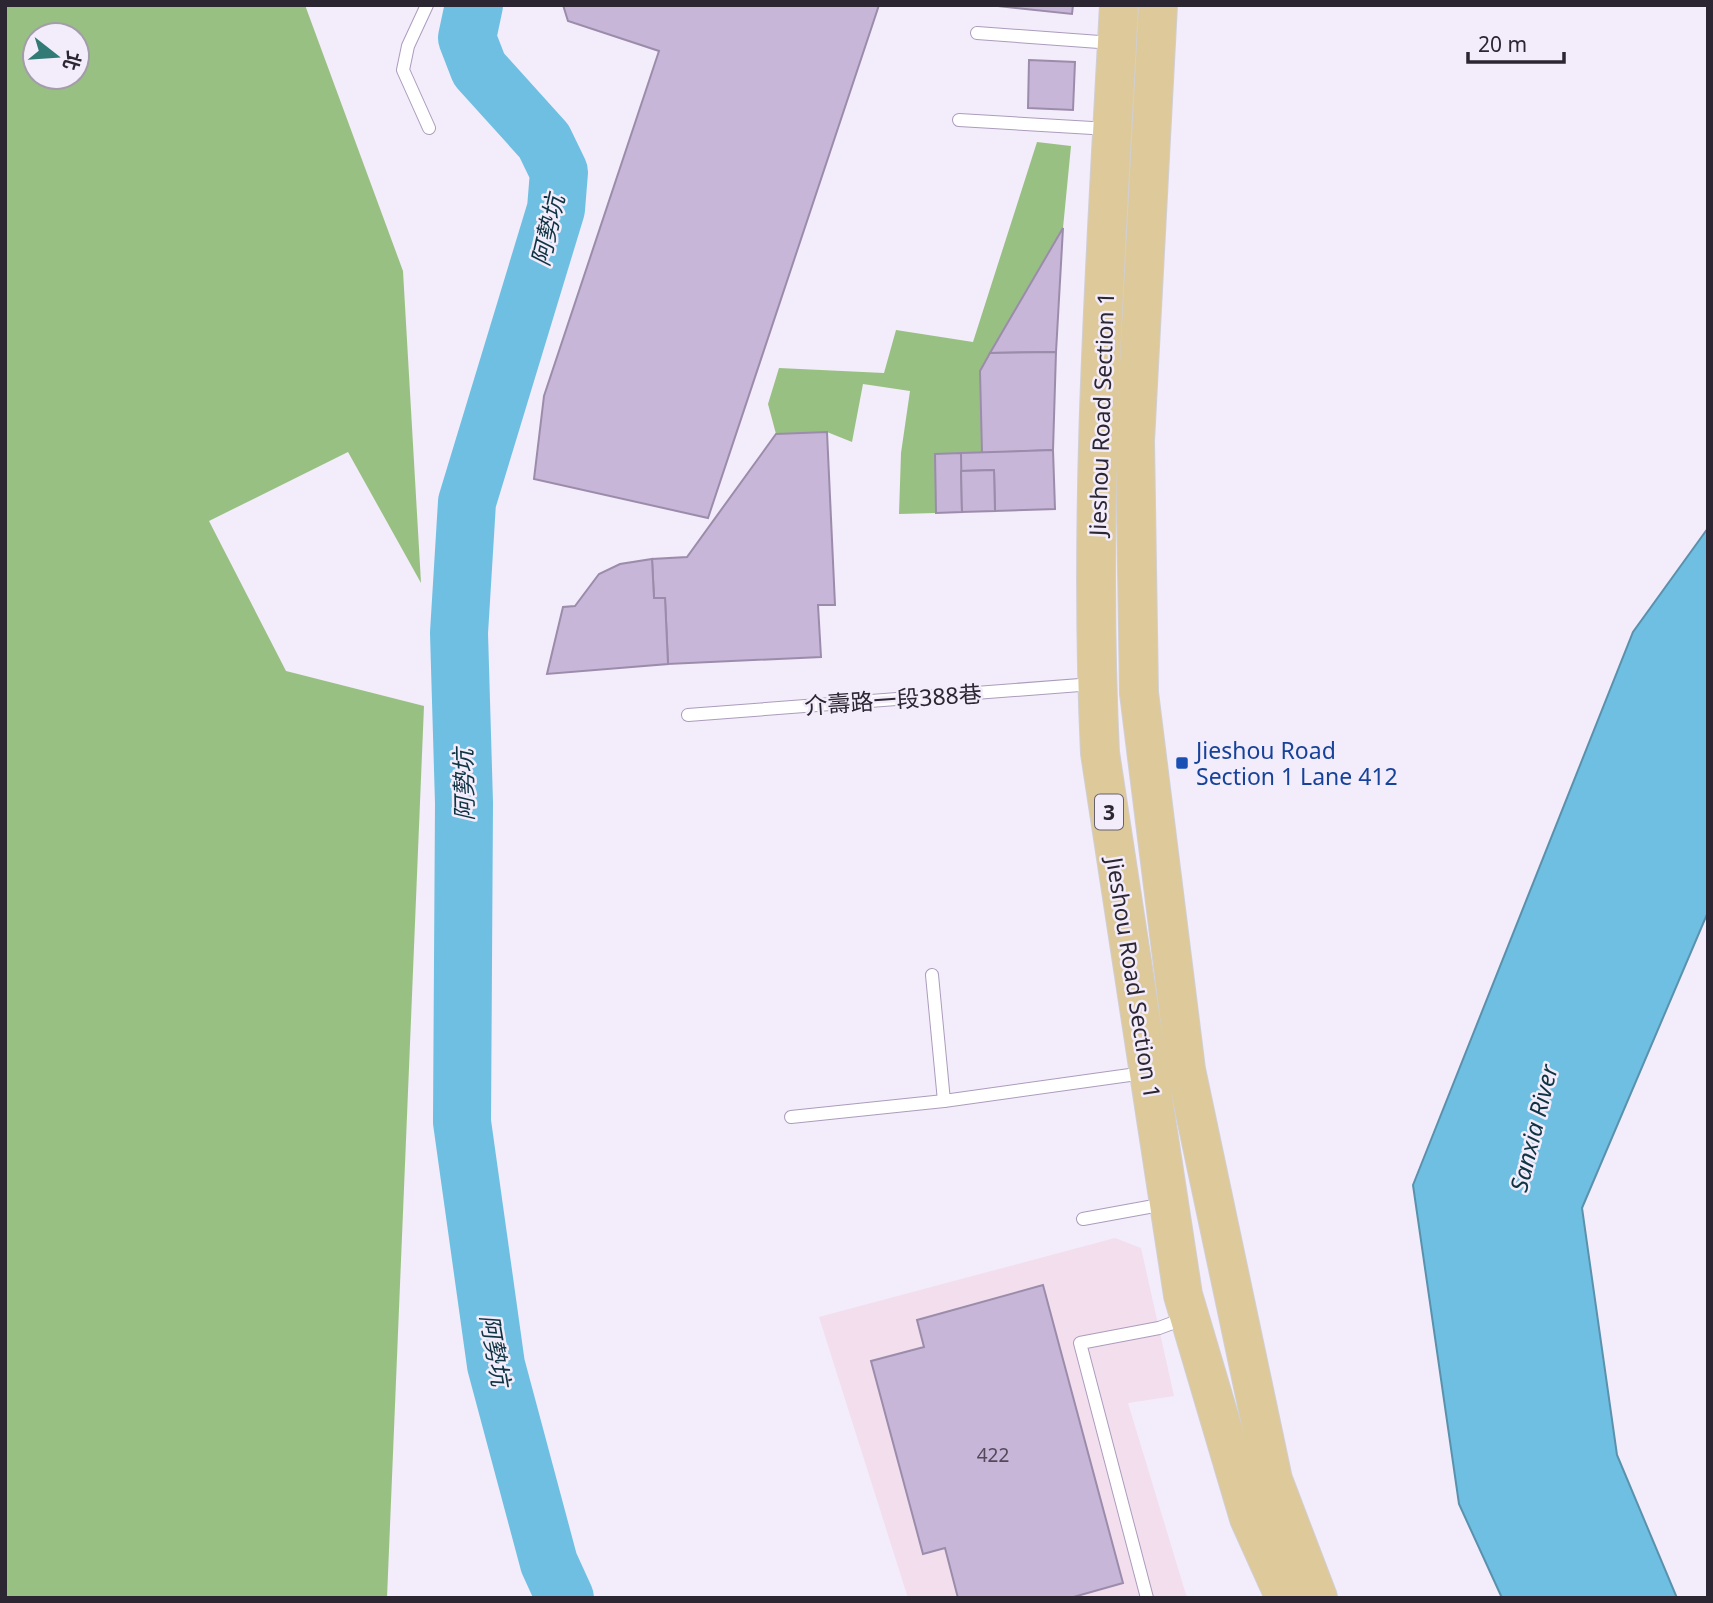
<svg xmlns="http://www.w3.org/2000/svg" width="1713" height="1603" font-family="'Noto Sans','Noto Sans TC',sans-serif">
<rect width="100%" height="100%" fill="#f3ecfa"/>
<polygon fill="#f3deed" points="1115,1238 1141,1248 1174,1396 1128,1403 1187,1598 908,1598 819,1317"/>
<g fill="#99c083" fill-rule="evenodd">
<path d="M5,5H305L403,271L421,583L348,452L209,521L286,671L424,706L387,1598H5ZM35,35H77V77H35Z"/>
<polygon points="1037,142 1071,146 1063,228 980,371 982,453 935,454 936,513 899,514 901,453 910,391 863,384 852,442 827,432 776,434 768,404 779,368 884,373 896,330 973,342"/>
</g>
<polygon fill="#6ebfe2" stroke="#5a91ad" stroke-width="2" points="1708,528 1708,912 1582,1208 1617,1455 1677,1598 1502,1598 1459,1504 1413,1185 1633,632"/>
<g fill="none" stroke-linecap="round" stroke-linejoin="round">
<polyline stroke="#6ebfe2" stroke-width="58" points="474,5 467,38 479,69 544,141 559,172 556,209 467,502 459,633 464,803 462,1122 496,1365 549,1563 565,1598"/>
</g>
<g fill="#c7b6d7" stroke="#9c8cab" stroke-width="2">
<polygon points="563,5 879,5 708,518 534,479 544,396 659,51 568,21"/>
<polygon points="989,5 1073,5 1072,14"/>
<polygon points="1029,60 1075,62 1073,110 1028,108"/>
<polygon points="1063,228 1056,352 990,353"/>
<polygon points="1056,352 1053,450 982,453 980,371 990,353"/>
<polygon points="827,432 835,605 818,605 821,657 668,664 665,598 654,598 652,559 687,557 776,434"/>
<polygon points="1053,450 1055,509 995,511 994,470 961,471 961,453"/>
<polygon points="961,453 962,512 936,513 935,454"/>
<polygon points="994,470 995,511 962,512 961,471"/>
<polygon points="652,559 654,598 665,598 668,664 547,674 563,607 575,606 599,574 620,564"/>
<polygon points="1043,1285 1123,1583 1070,1598 958,1598 945,1548 923,1554 871,1361 924,1347 917,1320"/>
</g>
<g fill="none" stroke-linecap="round" stroke-linejoin="round">
<defs>
<g id="service">
<polyline points="427,5 408,46 403,70 429,128"/>
<polyline points="977,33 1113,43"/>
<polyline points="959,120 1109,129"/>
<polyline points="688,715 1093,684"/>
<polyline points="932,975 944,1101 1144,1073"/>
<polyline points="791,1117 944,1101"/>
<polyline points="1083,1219 1165,1204"/>
<polyline points="1147,1598 1080,1343 1159,1328 1186,1318"/>
</g>
<g id="primary">
<path d="M1119,5C1106,254 1088,504 1100,753L1183,1295L1249,1518L1285,1598"/>
<polyline points="1158,5 1135,441 1139,693 1186,1070 1273,1480 1318,1598"/>
</g>
</defs>
<use href="#service" stroke="#ac9cbc" stroke-width="14"/>
<use href="#primary" stroke="#d1cfd2" stroke-width="40"/>
<use href="#service" stroke="#fff" stroke-width="12"/>
<use href="#primary" stroke="#ddc99a" stroke-width="38"/>
</g>
<rect fill="#1a4fb4" stroke="#f3ecfa" stroke-width="2.5" x="1175" y="756" width="14" height="14" rx="3.5"/>
<g text-anchor="middle" dominant-baseline="central" stroke-width="5" stroke-linejoin="round" paint-order="stroke">
<g font-size="19" fill="#53495b">
<text x="993" y="1455">422</text>
</g>
<rect fill="#f3ecfa" stroke="#68616e" stroke-width="2" x="1095" y="794.5" width="28" height="35" rx="5"/>
<g font-size="21" font-weight="bold" fill="#2c2532">
<text x="1109" y="812">3</text>
</g>
<g font-size="23" fill="#2c2532" stroke="#f3ecfa">
<text transform="translate(1101 414) rotate(-88)">Jieshou Road Section 1</text>
<text transform="translate(893 699) rotate(-4)">介壽路一段388巷</text>
<text transform="translate(1134 978) rotate(81)">Jieshou Road Section 1</text>
</g>
<g font-size="23" fill="#164399" stroke="#f3ecfa" text-anchor="start">
<text x="1196" y="750">Jieshou Road<tspan x="1196" dy="26">Section 1 Lane 412</tspan></text>
</g>
<g font-size="24" font-style="italic" fill="#0e3443" stroke="#f3ecfa">
<text transform="translate(547 230) rotate(-77)">阿勢坑</text>
<text transform="translate(463 785) rotate(-91)">阿勢坑</text>
<text transform="translate(1533 1128) rotate(-76)">Sanxia River</text>
<text transform="translate(496 1350) rotate(80)">阿勢坑</text>
</g>
</g>
<rect width="1713" height="1603" fill="none" stroke="#2c2532" stroke-width="14"/>
<g transform="translate(56 56) rotate(107)"><circle r="33" fill="#f3ecfa" stroke="#a39caa" stroke-width="2"/>
<path d="M0-5L12 26L0 18L-12 26Z" fill="#327a76"/>
<text y="-10" font-size="19" font-weight="bold" text-anchor="middle" fill="#2c2532">北</text>
</g>
<path d="M1468 52v10h96v-10" fill="none" stroke="#2c2532" stroke-width="3.5"/>
<text x="1478" y="52" font-size="21" fill="#2c2532" stroke="#f3ecfa" stroke-width="5" paint-order="stroke">20 m</text>
</svg>
